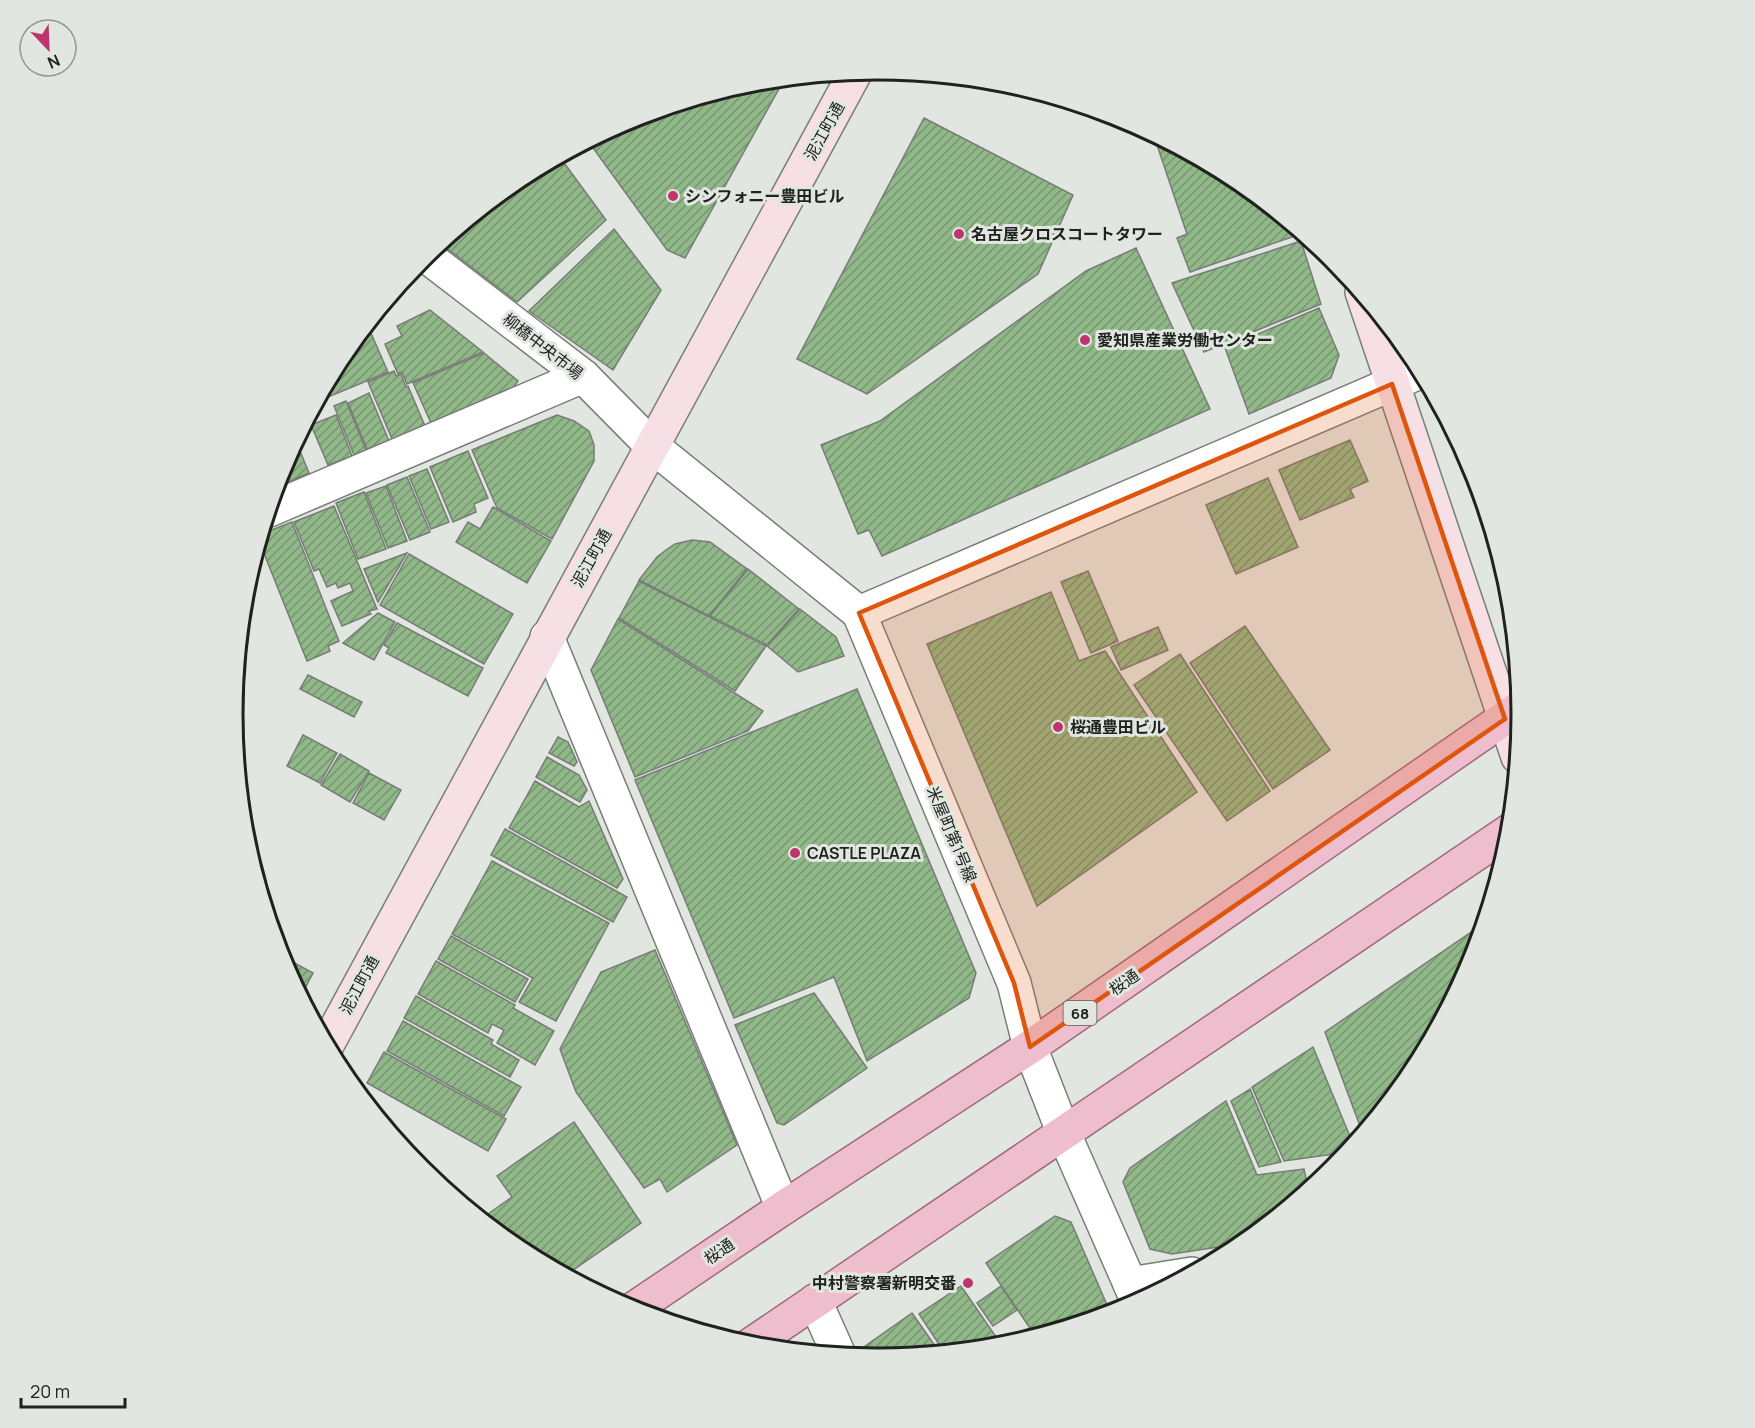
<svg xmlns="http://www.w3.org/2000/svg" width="1755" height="1428" font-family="Manrope,'Noto Sans JP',sans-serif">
<defs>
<pattern id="building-hatch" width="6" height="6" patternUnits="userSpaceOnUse" patternTransform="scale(1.5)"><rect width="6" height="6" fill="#91b889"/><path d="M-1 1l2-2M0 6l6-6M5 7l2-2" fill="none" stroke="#769570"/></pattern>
</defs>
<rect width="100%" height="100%" fill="#e1e7e0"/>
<g fill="url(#building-hatch)" stroke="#777c76" stroke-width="1.5">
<polygon points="785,78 685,258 667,250 588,141 631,118 752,81"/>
<polygon points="924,118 1073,195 1038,274 867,394 797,359"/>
<polygon points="1154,134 1170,142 1158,147"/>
<polygon points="1172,143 1236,178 1290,223 1295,236 1190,272 1177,238 1187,234 1158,148"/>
<polygon points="559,156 606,220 517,302 440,243 519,178"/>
<polygon points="614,229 661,290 613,370 529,311"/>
<polygon points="1301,241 1321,304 1204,352 1172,283"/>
<polygon points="1136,248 1210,409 882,556 869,530 858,534 821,445 880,421 1086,271"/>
<polygon points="1319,308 1339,355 1331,378 1249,414 1225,348"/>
<polygon points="430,310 483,352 407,384 402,372 398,374 385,344 402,336 397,326"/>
<polygon points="367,324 388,372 316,402 341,355"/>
<polygon points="484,353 518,381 511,391 431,423 413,383"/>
<polygon points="394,371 396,376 401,374 406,387 408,386 425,426 392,439 368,382"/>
<polygon points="369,393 389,441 367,449 348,403"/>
<polygon points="346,401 366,450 354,455 334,406"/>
<polygon points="336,415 352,456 328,465 311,425"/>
<polygon points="557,415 574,421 589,431 594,445 594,461 552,539 497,508 472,450"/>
<polygon points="1350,440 1368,481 1350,489 1354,497 1300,520 1279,470"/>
<polygon points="296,441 309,473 276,487 282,467"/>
<polygon points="1463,448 1474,467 1501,559 1490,543 1465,470"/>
<polygon points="468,451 488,498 474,504 476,512 453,522 430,467"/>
<polygon points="427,469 449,522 431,529 409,476"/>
<polygon points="407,477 430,532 410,540 387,485"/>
<polygon points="1268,478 1298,547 1236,574 1206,505"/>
<polygon points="386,486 407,541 388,548 366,493"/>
<polygon points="364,492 386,549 358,559 336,503"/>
<polygon points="334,506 377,609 369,611 371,614 342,626 331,601 353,591 350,583 338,588 336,583 327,587 319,569 314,571 294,522"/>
<polygon points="493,507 551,541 527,583 456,542 468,522 480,529"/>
<polygon points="292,522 339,641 328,646 330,651 307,661 259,541 261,534"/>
<polygon points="692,540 710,542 747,569 709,616 639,580 657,557 666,550 675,544"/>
<polygon points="407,553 378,602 364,569"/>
<polygon points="409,554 513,614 484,664 380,605"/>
<polygon points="748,569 799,609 767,645 710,616"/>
<polygon points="1088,571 1118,641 1091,653 1061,582"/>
<polygon points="639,581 766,646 735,691 619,618"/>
<polygon points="1051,592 1079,661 1105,651 1197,792 1037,906 927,644"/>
<polygon points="800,609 836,637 844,656 798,672 767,646"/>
<polygon points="378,613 395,622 374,660 343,643"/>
<polygon points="618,619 763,711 748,731 635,777 591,670"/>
<polygon points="397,623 483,668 468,696 386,653 389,648 384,645"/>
<polygon points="1245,626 1330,750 1273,789 1190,663"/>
<polygon points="1158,627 1168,650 1121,670 1111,647"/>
<polygon points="1180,654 1270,791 1227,821 1134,685"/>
<polygon points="308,675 362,702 354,717 300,689"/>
<polygon points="857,689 976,973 969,998 867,1061 834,977 734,1018 635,780"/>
<polygon points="303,735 337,753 320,783 287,766"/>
<polygon points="558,737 568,742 577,762 574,766 549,753"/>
<polygon points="340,754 369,771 350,802 321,785"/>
<polygon points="547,757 579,775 587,790 580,802 536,777"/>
<polygon points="369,773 401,790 384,820 353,803"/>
<polygon points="535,781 579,807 589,801 623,879 617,888 509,828"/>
<polygon points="505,829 627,897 613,922 491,855"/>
<polygon points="492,861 609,923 556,1021 519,1002 533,978 452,934"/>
<polygon points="1483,924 1484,925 1473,961 1414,1073 1363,1134 1325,1032"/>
<polygon points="451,936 528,979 515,1002 438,959"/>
<polygon points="655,950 737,1145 667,1192 660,1179 644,1188 576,1092 560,1049 601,972"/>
<polygon points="280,955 313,973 301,996 281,961"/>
<polygon points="436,961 515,1005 513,1008 554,1031 535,1065 497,1043 504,1030 492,1024 488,1033 418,994"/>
<polygon points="814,993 867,1068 784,1125 777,1123 735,1025"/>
<polygon points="416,996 493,1040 491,1044 519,1060 510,1077 404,1018"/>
<polygon points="403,1021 521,1087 504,1116 387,1051"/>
<polygon points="1313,1047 1354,1146 1349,1152 1284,1161 1252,1087"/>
<polygon points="384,1052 506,1119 488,1151 367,1083"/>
<polygon points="1250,1089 1281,1162 1259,1167 1231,1101"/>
<polygon points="1226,1101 1257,1175 1304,1169 1309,1191 1245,1243 1172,1254 1150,1249 1123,1182 1130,1168"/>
<polygon points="574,1122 641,1223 566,1275 519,1250 481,1219 512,1197 497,1176"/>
<polygon points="1055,1216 1071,1222 1111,1314 1036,1337 986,1263"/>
<polygon points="961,1286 1003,1347 944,1352 919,1314"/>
<polygon points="1001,1286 1017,1310 993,1326 977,1303"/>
<polygon points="912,1313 940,1353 877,1359 865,1358 861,1349"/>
</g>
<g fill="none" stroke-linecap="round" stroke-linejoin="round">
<defs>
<g id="street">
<polyline points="425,255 583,376 652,446 859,613 1014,983 1030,1047 1064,1134 1138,1302"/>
<polyline points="269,510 583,376"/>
<polyline points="859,613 1422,371"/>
<polyline points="547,637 783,1208"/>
<polyline points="1130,1284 1192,1274"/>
<polyline points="815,1301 839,1355"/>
</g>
<g id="secondary">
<polyline points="1362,292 1518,757"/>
<polyline points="327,1045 856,71"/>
</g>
<g id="primary">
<polyline points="632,1310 783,1208 1030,1047 1522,706"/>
<polyline points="749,1346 1511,830"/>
</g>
</defs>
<use href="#street" stroke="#797e77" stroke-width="36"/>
<use href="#secondary" stroke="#797e77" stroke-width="36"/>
<use href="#primary" stroke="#9f6b7c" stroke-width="36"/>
<use href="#street" stroke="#fff" stroke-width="33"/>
<use href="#secondary" stroke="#f7dfe6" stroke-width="33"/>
<use href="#primary" stroke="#efbece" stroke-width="33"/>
</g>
<path fill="#de560d" fill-opacity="0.2" stroke="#de560d" stroke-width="4.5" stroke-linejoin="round" d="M1392,384L1505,719L1030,1047L1014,983L859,613Z"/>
<g fill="#be346d" stroke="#e1e7e0" stroke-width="2">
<circle cx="673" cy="196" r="6"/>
<circle cx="959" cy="234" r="6"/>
<circle cx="1085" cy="340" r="6"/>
<circle cx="1058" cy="727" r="6"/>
<circle cx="795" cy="853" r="6"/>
<circle cx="968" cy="1283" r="6"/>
</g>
<g text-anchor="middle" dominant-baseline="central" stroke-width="6" stroke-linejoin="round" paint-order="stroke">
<rect fill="#e1e7e0" stroke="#5a5d5a" stroke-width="1.5" x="1063.5" y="1001" width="33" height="24" rx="4.5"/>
<g font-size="15" font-weight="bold" fill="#202220">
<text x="1080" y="1013">68</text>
</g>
<g font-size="16" fill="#202220" stroke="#e1e7e0">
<text transform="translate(824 131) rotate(-61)">泥江町通</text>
<text transform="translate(543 346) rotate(38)">柳橋中央市場</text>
<text transform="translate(591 558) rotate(-61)">泥江町通</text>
<text transform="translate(952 834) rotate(67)">米屋町第1号線</text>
<text transform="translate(1124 982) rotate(-35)">桜通</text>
<text transform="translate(359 985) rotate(-62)">泥江町通</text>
<text transform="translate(719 1251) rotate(-34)">桜通</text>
</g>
<g font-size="16" font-weight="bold" fill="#202220" stroke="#e1e7e0" text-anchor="start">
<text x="685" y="196">シンフォニー豊田ビル</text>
<text x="971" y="234">名古屋クロスコートタワー</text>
<text x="1097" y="340">愛知県産業労働センター</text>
<text x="1070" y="727">桜通豊田ビル</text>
<text x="807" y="853">CASTLE PLAZA</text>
<text x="956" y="1283" text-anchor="end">中村警察署新明交番</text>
</g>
</g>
<path d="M0 0H1755V1428H0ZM243 714a634 634 0 1 1 1268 0a634 634 0 1 1-1268 0Z" fill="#e1e7e0" fill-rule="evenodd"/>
<path fill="none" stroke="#202220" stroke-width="3" d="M243 714a634 634 0 1 1 1268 0a634 634 0 1 1-1268 0Z"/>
<g transform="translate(48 48) rotate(157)"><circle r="28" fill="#e1e7e0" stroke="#949893" stroke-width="1.5"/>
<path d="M0-4.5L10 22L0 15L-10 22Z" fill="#be346d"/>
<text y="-9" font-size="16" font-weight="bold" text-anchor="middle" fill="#202220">N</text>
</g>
<path d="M21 1398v9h104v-9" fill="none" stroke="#202220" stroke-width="3"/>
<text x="30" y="1398" font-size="18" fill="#202220" stroke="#e1e7e0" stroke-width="4.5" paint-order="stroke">20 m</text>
</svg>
